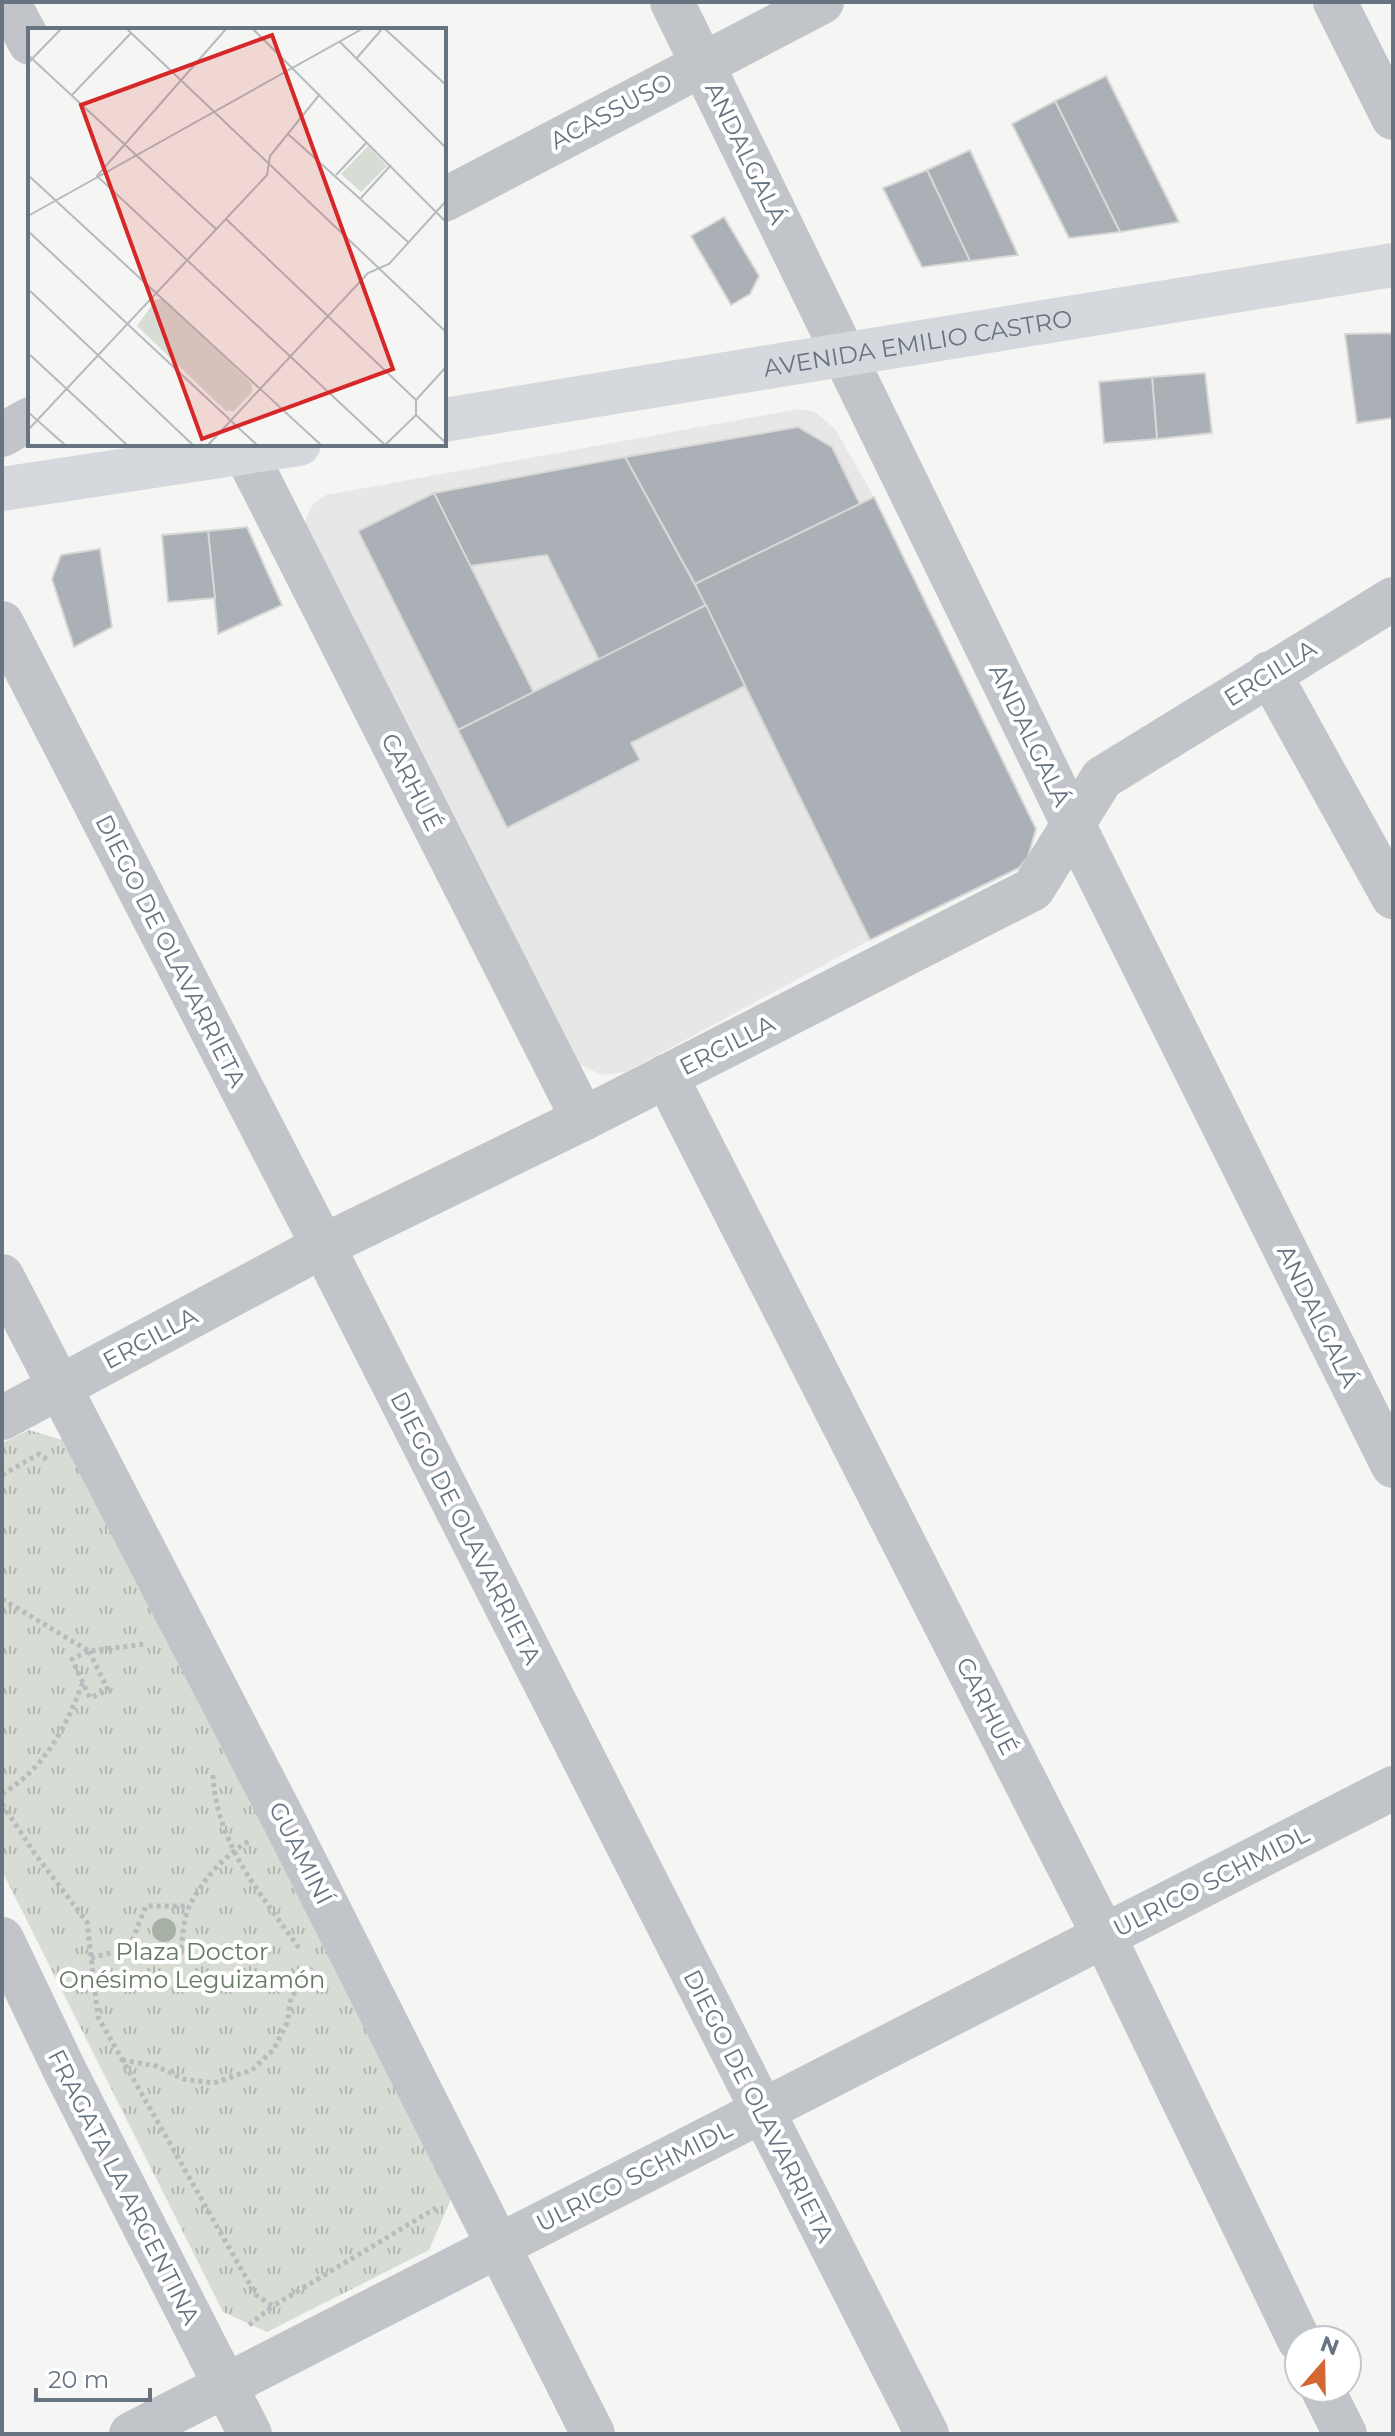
<svg xmlns="http://www.w3.org/2000/svg" width="1395" height="2436" font-family="Montserrat,sans-serif">
<defs>
<pattern id="park-tufts" width="24" height="20" patternUnits="userSpaceOnUse" patternTransform="scale(2)"><rect width="24" height="20" fill="#d7dcd4"/><path d="M3 7l-1-3M5 7V3M7 7l1-3M15 17l-1-3M17 17v-4M19 17l1-3" fill="none" stroke="#b2b7b1"/></pattern>
</defs>
<rect width="100%" height="100%" fill="#f5f6f3"/>
<polygon fill="#e6e7e6" points="799,409 815,412 835,429 874,497 695,584 870,940 626,1072 602,1075 576,1063 306,533 306,517 314,503 326,495"/>
<polygon fill="url(#park-tufts)" points="29,1430 73,1443 451,2199 429,2250 267,2332 223,2312 2,1871 2,1443"/>
<g fill="#aab0b6" stroke="#d7d7d5" stroke-width="2">
<polygon points="1106,76 1179,222 1120,232 1055,101"/>
<polygon points="1055,101 1120,232 1069,238 1012,124"/>
<polygon points="970,150 1018,255 970,261 927,170"/>
<polygon points="927,170 970,261 922,267 883,188"/>
<polygon points="724,217 759,276 750,294 731,305 691,236"/>
<polygon points="1393,333 1393,418 1357,423 1345,334"/>
<polygon points="1205,373 1212,433 1157,439 1152,377"/>
<polygon points="1152,377 1157,439 1104,443 1099,382"/>
<polygon points="798,427 832,447 860,504 695,584 625,457"/>
<polygon points="625,457 706,605 599,660 547,555 470,566 434,493"/>
<polygon points="434,493 534,693 458,730 358,531"/>
<polygon points="874,497 1036,829 1028,857 1019,868 870,940 695,584"/>
<polygon points="247,527 282,605 218,634 208,531"/>
<polygon points="208,531 215,598 168,602 162,535"/>
<polygon points="100,549 112,627 74,647 52,579 61,555"/>
<polygon points="706,605 745,686 631,743 640,760 507,828 458,730"/>
</g>
<g fill="none" stroke-linecap="round" stroke-linejoin="round">
<g stroke="#b9bbbe" stroke-width="5" stroke-dasharray="4 4" stroke-linecap="butt">
<polyline points="2,1475 39,1454 49,1461"/>
<polyline points="2,1599 89,1651 145,1644"/>
<polygon points="89,1651 108,1690 90,1698 72,1659"/>
<path d="M213,1775C216,1844 261,1894 299,1948"/>
<path d="M2,1794C45,1768 66,1727 83,1682"/>
<polyline points="2,1804 35,1854 87,1922 98,2017 256,2295 273,2306 436,2208"/>
<polyline points="129,1948 146,1906 189,1906"/>
<path d="M91,1958L129,1948L180,1954C183,1939 183,1918 190,1905C203,1879 225,1855 249,1841"/>
<polyline points="122,2060 156,2066 183,2079 214,2083 252,2070 274,2049 287,2023 291,1998 312,1968"/>
<polyline points="249,2325 273,2306"/>
</g>
<g stroke="#c1c4c8" stroke-width="44">
<polyline points="8,2 30,43"/>
<polyline points="672,2 1073,824 1393,1466"/>
<polyline points="1335,2 1393,118"/>
<polyline points="444,200 822,2"/>
<polyline points="2,435 30,419"/>
<polyline points="241,444 583,1119"/>
<polyline points="2,623 323,1246 927,2434"/>
<polyline points="1269,673 1393,897"/>
<polyline points="666,1076 1104,1936 1299,2340"/>
<polyline points="2,1276 286,1824 593,2434"/>
<polyline points="2,1418 323,1246 583,1119 1033,889 1102,778 1393,599"/>
<polyline points="2,1939 65,2071 250,2434"/>
<polyline points="1322,2388 1345,2434"/>
<polyline points="131,2434 1393,1788"/>
</g>
<g stroke="#d5d8dc" stroke-width="44">
<path id="s1" d="M444,420L1393,265"/>
<polyline points="2,489 299,444"/>
</g>
</g>
<circle fill="#a7b1a5" cx="164" cy="1930" r="12"/>
<g text-anchor="middle" dominant-baseline="central" stroke-width="8" stroke-linejoin="round" paint-order="stroke">
<g font-size="24" fill="#677381" stroke="#fff">
<text transform="translate(611 111) rotate(-28)">ACASSUSO</text>
<text transform="translate(746 153) rotate(64)">ANDALGALÁ</text>
<text stroke="none"><textPath href="#s1" startOffset="480">AVENIDA EMILIO CASTRO</textPath></text>
<text transform="translate(1270 673) rotate(-32)">ERCILLA</text>
<text transform="translate(1030 735) rotate(64)">ANDALGALÁ</text>
<text transform="translate(412 782) rotate(63)">CARHUÉ</text>
<text transform="translate(171 951) rotate(63)">DIEGO DE OLAVARRIETA</text>
<text transform="translate(727 1045) rotate(-27)">ERCILLA</text>
<text transform="translate(1318 1316) rotate(64)">ANDALGALÁ</text>
<text transform="translate(150 1338) rotate(-28)">ERCILLA</text>
<text transform="translate(466 1528) rotate(63)">DIEGO DE OLAVARRIETA</text>
<text transform="translate(987 1706) rotate(63)">CARHUÉ</text>
<text transform="translate(301 1853) rotate(63)">GUAMINÍ</text>
<text transform="translate(1211 1881) rotate(-27)">ULRICO SCHMIDL</text>
<text transform="translate(759 2106) rotate(63)">DIEGO DE OLAVARRIETA</text>
<text transform="translate(634 2176) rotate(-27)">ULRICO SCHMIDL</text>
<text transform="translate(124 2187) rotate(63)">FRAGATA LA ARGENTINA</text>
</g>
<g font-size="24" fill="#687965" stroke="#fff">
<text x="192" y="1951">Plaza Doctor<tspan x="192" dy="28">Onésimo Leguizamón</tspan></text>
</g>
</g>
<g transform="translate(28 28)">
<rect width="418" height="418" fill="#f5f6f3"/>
<path d="M340,118L359,138L333,164L313,146ZM128,271H135L224,356V364L206,383H198L109,298Z" fill="#d7dcd4"/>
<path fill="none" stroke="#b4babe" stroke-width="2" d="M99,1L418,304M198,1L69,148L357,417M225,1L418,194M357,1L418,57M311,13L418,120M0,27L188,201M328,31L354,1M0,35L33,1M44,67L103,5M260,106L380,214M0,147L293,417M308,147L339,114M333,170L363,137M0,188L334,1M198,191L388,372M0,203L229,417M0,261L165,417M0,325L99,417M0,384L37,417M388,387L418,415M0,402L239,147L242,128L292,66M180,417L340,245L361,236L418,173M357,417L388,387V372L418,339"/>
<path fill="#d62828" fill-opacity="0.15" stroke="#d62828" stroke-width="4" d="M244,7L365,341L174,411L53,77Z"/>
<rect width="418" height="418" fill="none" stroke="#677381" stroke-width="4"/>
</g>
<rect width="1395" height="2436" fill="none" stroke="#677381" stroke-width="8"/>
<g transform="translate(1323 2364) rotate(20)"><circle r="38" fill="#ffffff" stroke="#c2c7cd" stroke-width="2"/>
<path d="M0-6L14 30L0 20L-14 30Z" fill="#d56734"/>
<text y="-12" font-size="22" font-weight="bold" text-anchor="middle" fill="#677381">N</text>
</g>
<path d="M36 2388v12h114v-12" fill="none" stroke="#677381" stroke-width="4"/>
<text x="48" y="2388" font-size="24" fill="#677381" stroke="#ffffff" stroke-width="6" paint-order="stroke">20 m</text>
</svg>
